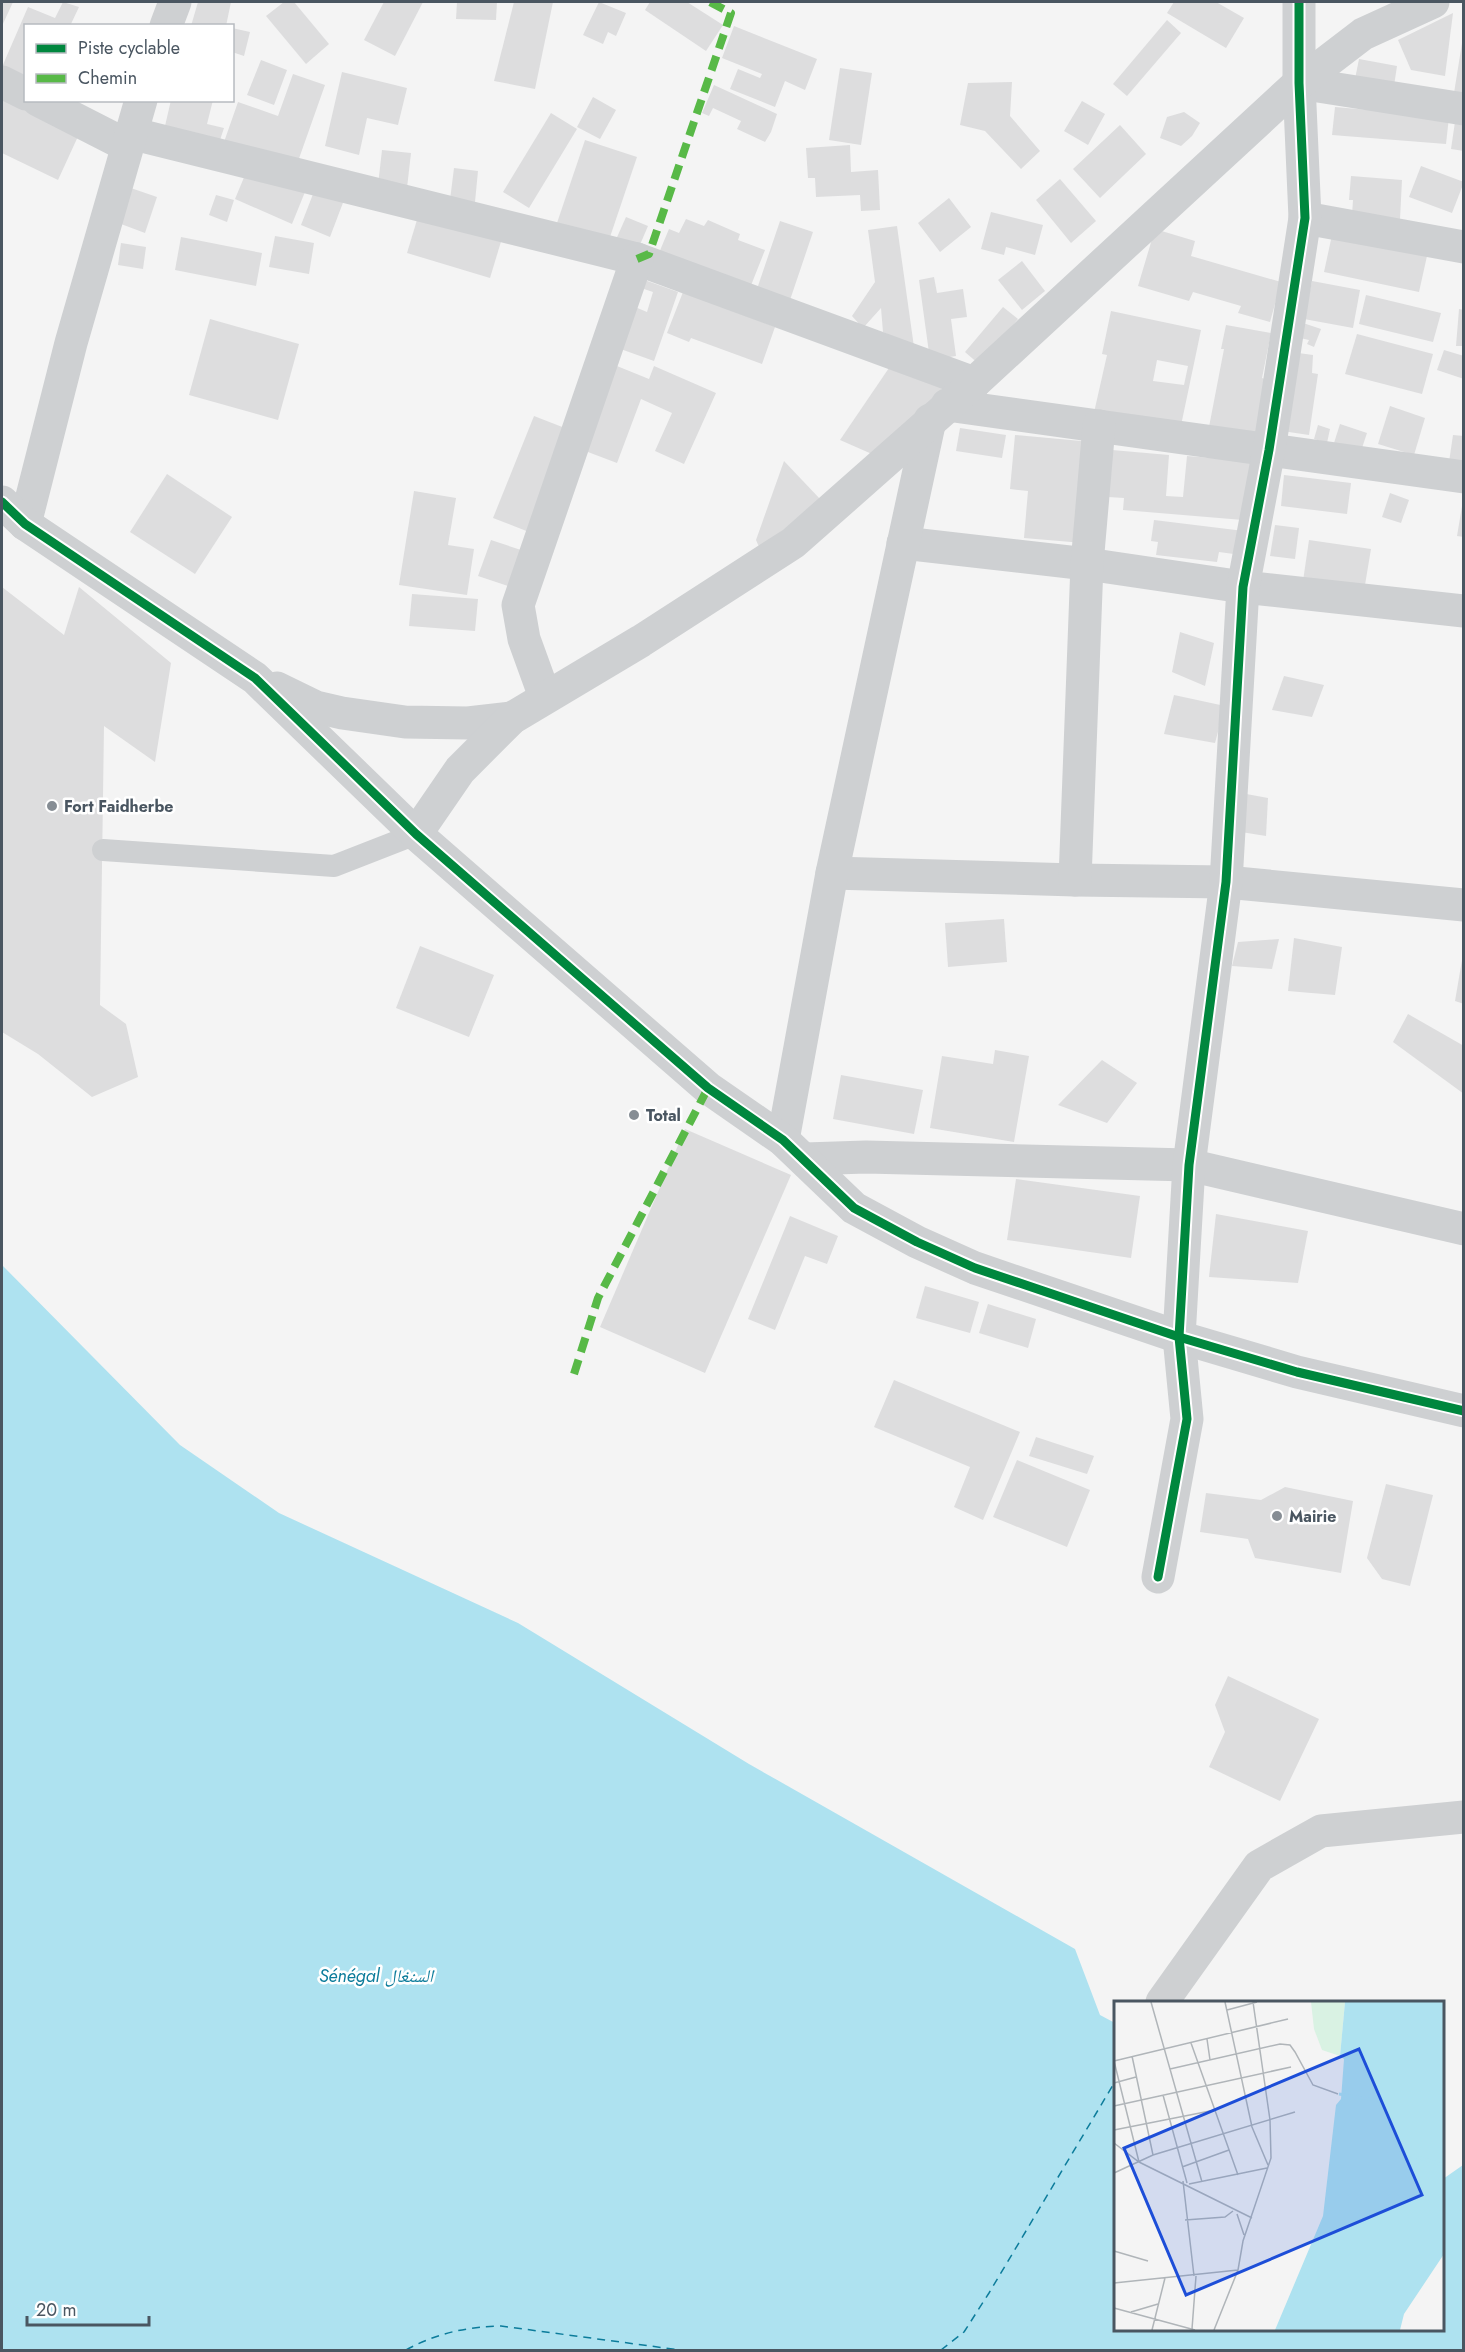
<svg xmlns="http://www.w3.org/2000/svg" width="1465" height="2352" font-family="Jost,'Noto Naskh Arabic',sans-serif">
<rect width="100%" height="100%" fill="#f4f4f4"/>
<polygon fill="#aee2f0" points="2,1265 180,1445 279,1513 518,1623 749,1764 1075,1949 1100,2015 1115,2023 1116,2330 1442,2330 1443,2179 1463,2165 1463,2350 2,2350"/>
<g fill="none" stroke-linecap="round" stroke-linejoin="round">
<g stroke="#0c7c9b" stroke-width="1.5" stroke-dasharray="8 6" stroke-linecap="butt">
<path d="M406,2350C437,2333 466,2327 501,2326L680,2350"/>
<polyline points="941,2350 964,2332 989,2293 1116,2080"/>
</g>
</g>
<g fill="#ddddde" fill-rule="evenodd">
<polygon points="2,2 13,2 2,26"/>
<polygon points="63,2 79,7 70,26 26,26 26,82 2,67 28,7 55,18"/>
<polygon points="198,2 231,2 226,26 191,26"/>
<polygon points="284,2 294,2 329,44 306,64 266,16"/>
<polygon points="384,2 423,2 395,56 364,40"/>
<polygon points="457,2 497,2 496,20 456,19"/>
<polygon points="514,2 553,2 535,89 494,81"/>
<polygon points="599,2 626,13 616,36 608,32 603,44 583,35"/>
<polygon points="650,2 687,2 723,25 706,51 645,10"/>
<polygon points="1174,2 1216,2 1244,18 1226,48 1167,13"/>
<polygon points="1453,13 1445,76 1411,70 1398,40"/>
<polygon points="1167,20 1181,33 1127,96 1113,84"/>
<polygon points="734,26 817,59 805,90 785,81 775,107 730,89 738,69 760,78 762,74 722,58"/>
<polygon points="232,28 250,32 244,56 232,52"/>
<polygon points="1462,43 1464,43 1464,94 1454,93"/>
<polygon points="1359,59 1397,66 1394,86 1355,79"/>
<polygon points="261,60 287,70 274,105 247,95"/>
<polygon points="840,68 872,73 861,145 829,140"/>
<polygon points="342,72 407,88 398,125 367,118 359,155 325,146"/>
<polygon points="293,74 325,85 296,167 224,142 238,102 278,116"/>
<polygon points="1012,82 1010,116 1040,151 1021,169 985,131 960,125 968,83"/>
<polygon points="714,85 777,114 771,132 765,142 737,129 741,121 713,108 709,116 702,113"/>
<polygon points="2,96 80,132 58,180 2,153"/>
<polygon points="593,97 616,110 600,139 577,127"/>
<polygon points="171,100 213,100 207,124 224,128 220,140 165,126"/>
<polygon points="1082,101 1105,114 1088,145 1064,131"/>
<polygon points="1335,107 1449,117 1446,144 1332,135"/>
<polygon points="1184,112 1200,123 1192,136 1181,146 1160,138 1167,117"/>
<polygon points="551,113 577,129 529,208 503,192"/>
<polygon points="1456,115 1464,117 1464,151 1451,149"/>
<polygon points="1120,125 1146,154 1100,198 1073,169"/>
<polygon points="585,140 637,157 609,240 557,223"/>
<polygon points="850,145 851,172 878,170 880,210 861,211 860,195 816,197 815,178 808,178 806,148"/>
<polygon points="382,150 411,153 407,188 378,185"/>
<polygon points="250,163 307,187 292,224 235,199"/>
<polygon points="1421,166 1464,182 1452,213 1409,197"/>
<polygon points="454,168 478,171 475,202 450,200"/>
<polygon points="1351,176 1402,180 1400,219 1352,215 1353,200 1349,200"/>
<polygon points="1060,179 1096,221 1071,243 1036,200"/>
<polygon points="125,186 157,197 145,233 113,221"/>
<polygon points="315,189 344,200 330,237 301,225"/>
<polygon points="216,195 234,200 227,222 209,215"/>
<polygon points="949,198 971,227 940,252 918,223"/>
<polygon points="420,210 503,235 490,278 407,253"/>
<polygon points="991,212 1043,225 1035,255 1006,247 1004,255 981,249"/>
<polygon points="626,217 648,226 636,254 614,244"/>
<polygon points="686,219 704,226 708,220 740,234 738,240 765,250 748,293 656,260 669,229 679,233"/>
<polygon points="780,221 813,232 789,303 756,292"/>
<polygon points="897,226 914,347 883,332 881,308 863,328 852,316 875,282 868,230"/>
<polygon points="1155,229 1195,241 1191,256 1281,282 1270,322 1238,313 1241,306 1193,292 1189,301 1138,286"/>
<polygon points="1332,235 1427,256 1419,292 1324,272"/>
<polygon points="275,236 314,243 309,274 269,267"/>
<polygon points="181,237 262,253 256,286 175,270"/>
<polygon points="121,243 146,247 143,269 118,265"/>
<polygon points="1022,261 1045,291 1022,310 998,280"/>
<polygon points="934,277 937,293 963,289 967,317 951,319 956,356 930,360 919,280"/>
<path d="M639,278L678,292L654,361L615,347ZM641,288L653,292L647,312L635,307Z"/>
<polygon points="1312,281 1360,290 1353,328 1304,319"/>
<polygon points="683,292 775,327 762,364 691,338 689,342 667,333"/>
<polygon points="1366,295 1441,313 1433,342 1359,324"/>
<polygon points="1003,307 1018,319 980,365 965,352"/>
<polygon points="1459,309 1464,310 1464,346 1456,346"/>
<path d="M1111,311L1201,330L1179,435L1093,417L1107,355L1102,354ZM1157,360L1188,366L1184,385L1153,381Z"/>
<polygon points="210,319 299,344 278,420 189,395"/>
<polygon points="1300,322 1321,329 1314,347 1307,344 1309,340 1300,338"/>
<polygon points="1226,325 1271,333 1262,378 1267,380 1256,435 1209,427 1224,349 1221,349"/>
<polygon points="1357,334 1433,354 1422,394 1345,374"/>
<polygon points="1444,350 1464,356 1464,379 1437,370"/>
<polygon points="1291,352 1313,355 1312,373 1318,374 1309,435 1282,431"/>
<polygon points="612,364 649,379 654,366 716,393 684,464 655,451 672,413 641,399 617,463 580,449"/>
<polygon points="891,365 949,387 881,458 840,440"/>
<polygon points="1390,406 1425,418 1414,455 1378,444"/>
<polygon points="534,416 570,430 529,532 493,518"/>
<polygon points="1340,424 1367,433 1361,451 1334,443"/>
<polygon points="1318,425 1330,429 1327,443 1314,439"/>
<polygon points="960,428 1006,435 1002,458 956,451"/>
<polygon points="1015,435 1092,442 1083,543 1024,538 1028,491 1010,489"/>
<polygon points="1453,435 1464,436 1464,465 1449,462"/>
<polygon points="1112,450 1169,455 1166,496 1183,497 1187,456 1260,462 1255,521 1123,510 1124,498 1108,497"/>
<polygon points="784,461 821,500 760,549 756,540"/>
<polygon points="167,474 232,517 195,574 130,532"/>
<polygon points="1284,475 1351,483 1347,514 1281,506"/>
<polygon points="414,491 456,498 448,545 474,549 467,595 399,585"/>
<polygon points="1390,493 1409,500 1401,523 1382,517"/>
<polygon points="1462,506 1464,506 1464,537 1457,536"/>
<polygon points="1154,520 1244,531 1241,555 1219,552 1217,562 1156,555 1158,542 1151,541"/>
<polygon points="1275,525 1299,528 1295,559 1270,556"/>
<polygon points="491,540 521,550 508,586 478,576"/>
<polygon points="1309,540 1371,549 1364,591 1303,581"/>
<polygon points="2,587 64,635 79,587 171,663 155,762 104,726 100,1005 126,1024 138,1077 92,1097 38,1054 2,1032"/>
<polygon points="412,594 478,599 475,631 409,626"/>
<polygon points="1180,632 1214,643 1205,686 1172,672"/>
<polygon points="1284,676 1324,685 1312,717 1272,710"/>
<polygon points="1174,695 1225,706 1215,743 1164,734"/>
<polygon points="1241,793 1268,798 1266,836 1241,832"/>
<polygon points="1004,919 1007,962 948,967 945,923"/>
<polygon points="1294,938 1342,947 1335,995 1288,991"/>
<polygon points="1279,939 1272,969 1232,966 1238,942"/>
<polygon points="420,946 494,975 469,1037 396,1008"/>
<polygon points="1462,960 1464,960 1464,1004 1455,1001"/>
<polygon points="1408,1014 1464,1046 1464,1094 1393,1042"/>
<polygon points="995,1050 1029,1056 1014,1142 930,1128 942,1056 993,1064"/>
<polygon points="1102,1060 1137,1083 1107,1123 1058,1105"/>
<polygon points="841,1075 923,1090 914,1134 833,1119"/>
<polygon points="685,1129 791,1175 705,1373 600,1327"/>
<polygon points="1016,1179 1140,1196 1131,1258 1007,1240"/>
<polygon points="1216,1214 1308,1231 1298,1283 1209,1277"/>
<polygon points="790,1216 838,1236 827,1264 805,1256 775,1330 748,1319"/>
<polygon points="925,1286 979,1302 970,1333 916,1318"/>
<polygon points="988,1304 1036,1319 1028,1348 979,1333"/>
<polygon points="894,1380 1020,1432 983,1520 954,1507 970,1467 874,1427"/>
<polygon points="1036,1437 1094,1456 1087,1474 1029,1456"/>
<polygon points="1017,1460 1090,1490 1067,1547 993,1517"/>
<polygon points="1386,1484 1433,1495 1410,1586 1382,1579 1367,1558"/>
<polygon points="1285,1487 1353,1501 1341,1573 1255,1558 1248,1539 1200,1532 1206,1493 1261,1500"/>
<polygon points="1228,1676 1319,1719 1280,1801 1209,1767 1225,1732 1215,1705"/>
</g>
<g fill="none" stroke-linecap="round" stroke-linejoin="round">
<polyline stroke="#ced0d2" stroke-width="22" points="103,850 334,866 416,834"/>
<g stroke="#ced0d2" stroke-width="33">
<polyline points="166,26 175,2"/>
<polyline points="2,82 26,94"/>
<polyline points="1299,83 1464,109"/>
<polyline points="38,100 126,145"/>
<polyline points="130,133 637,259 974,383"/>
<polyline points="1305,218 1464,247"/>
<polyline points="947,405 1464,477"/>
<polyline points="25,524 71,343 141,100"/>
<polyline points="903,543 1087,564 1243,587 1464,611"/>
<polyline points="545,697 524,639 518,605 637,259"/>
<polyline points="832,873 1075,880 1226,882 1464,905"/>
<polyline points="1075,880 1087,564 1099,426"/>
<polyline points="783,1140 832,873 930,420"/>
<polyline points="805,1159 866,1157 1189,1165 1464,1229"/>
<polyline points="1158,1577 1187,1419 1179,1337 1189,1165 1226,882 1243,587 1269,450 1305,218 1299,83 1299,2"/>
<polyline points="1162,2002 1259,1866 1321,1831 1464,1817"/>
</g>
<g stroke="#ced0d2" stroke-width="33">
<polyline points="2,502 25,524 255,678 416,834 708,1088 783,1140 854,1208 917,1242 975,1268 1179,1337 1297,1372 1464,1411"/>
<polyline points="277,688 316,707 342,713 405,722 468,723 512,718"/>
<polyline points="416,834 460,770 512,718 641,641 793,543 974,383 1299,83 1363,34 1433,2"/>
</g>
<g stroke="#58b947" stroke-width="8" stroke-dasharray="15 8" stroke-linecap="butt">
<polyline points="637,259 649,254 731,13 710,2"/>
<polyline points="574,1374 598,1298 708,1088"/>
</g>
<defs>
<g id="cycleway">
<polyline points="2,502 25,524 255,678 416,834 708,1088 783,1140 854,1208 917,1242 975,1268 1179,1337 1297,1372 1464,1411"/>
<polyline points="1158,1577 1187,1419 1179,1337 1189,1165 1226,882 1243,587 1269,450 1305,218 1299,83 1299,2"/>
</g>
</defs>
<use href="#cycleway" stroke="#fff" stroke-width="13"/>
<use href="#cycleway" stroke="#00873e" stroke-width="9"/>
</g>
<g fill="#868d94" stroke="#fff" stroke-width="2">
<circle cx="52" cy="806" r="6"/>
<circle cx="634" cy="1115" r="6"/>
<circle cx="1277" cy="1516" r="6"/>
</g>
<g text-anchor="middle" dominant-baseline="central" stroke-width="5" stroke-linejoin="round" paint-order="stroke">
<g font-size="16" font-weight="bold" fill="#4a5661" stroke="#fff" text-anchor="start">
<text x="64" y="806">Fort Faidherbe</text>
<text x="646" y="1115">Total</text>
<text x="1289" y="1516">Mairie</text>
</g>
<g font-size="18" font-style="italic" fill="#0c7c9b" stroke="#fff">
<text x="376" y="1976">Sénégal السنغال</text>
</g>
</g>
<g transform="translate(1114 2001)">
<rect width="330" height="330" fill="#f4f4f4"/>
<path d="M197,1H231L226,55L208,49L200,28Z" fill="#d9f2e3"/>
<path d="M231,1H330V253L290,313L286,329H161L209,215L222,104L227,98L230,58L226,55Z" fill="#aee2f0"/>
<path fill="none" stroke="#aee2f0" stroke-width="3" d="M225,93L267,100L288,152L330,164"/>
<path fill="none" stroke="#b0b5b9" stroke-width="1.5" d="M37,1L88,181M111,1L138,126L154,164M113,9L143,1M93,38L96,59M77,42L124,174M18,55L39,154M0,60L174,18M0,60L25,161M56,68L166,43L176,44L181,51L199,84L224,93M0,82L22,76M49,94L73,182M0,105L177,66M0,129L101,109M0,142L25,161L138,217M68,166L115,149M0,172L39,154L181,111M69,180L80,275M75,183L153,167M123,213L130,234M71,219L111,216L119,210M0,250L34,260M0,282L124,269M0,307L81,329M17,311L44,303M78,328L82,275M38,329L51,277M100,329L124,269L129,240L157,157L156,119L139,1"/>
<path fill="#1d4ed8" fill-opacity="0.15" stroke="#1d4ed8" stroke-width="3" d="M245,48L308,194L72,294L10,147Z"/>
<rect width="330" height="330" fill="none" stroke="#4a5661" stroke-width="3"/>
</g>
<rect width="1465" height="2352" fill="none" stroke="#4a5661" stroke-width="6"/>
<rect x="24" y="24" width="210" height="78" fill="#ffffff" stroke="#b7bbc0" stroke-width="1.5"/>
<rect x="36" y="44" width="30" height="9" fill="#00873e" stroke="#b7bbc0" stroke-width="1.5"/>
<text x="78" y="54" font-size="18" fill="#4a5661">Piste cyclable</text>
<rect x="36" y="74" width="30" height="9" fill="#58b947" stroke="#b7bbc0" stroke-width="1.5"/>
<text x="78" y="84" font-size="18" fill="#4a5661">Chemin</text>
<path d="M27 2316v9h122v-9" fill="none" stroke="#4a5661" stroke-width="3"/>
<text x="36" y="2316" font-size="18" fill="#4a5661" stroke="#ffffff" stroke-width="4.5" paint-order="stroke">20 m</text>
</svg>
